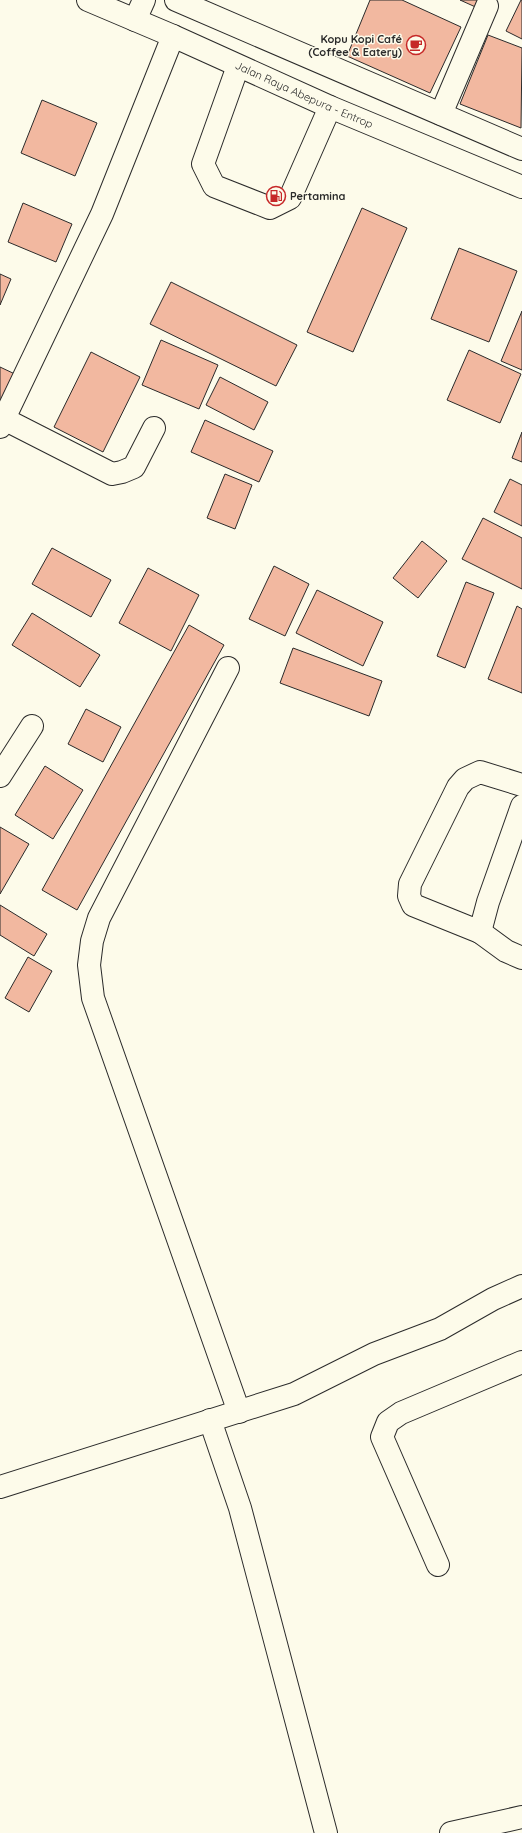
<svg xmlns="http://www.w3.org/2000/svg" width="522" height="1833" font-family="Quicksand,sans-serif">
<rect width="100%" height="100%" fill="#fdfbea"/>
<g fill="#f2b8a0" stroke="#2b2b2b">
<polygon points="370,0 402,0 461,27 430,93 347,56"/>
<polygon points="460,0 484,0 480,9"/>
<polygon points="521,0 522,0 522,39 506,31"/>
<polygon points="488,35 522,48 521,128 460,104"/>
<polygon points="42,100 97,123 75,176 21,153"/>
<polygon points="23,203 72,224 56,262 8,242"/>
<polygon points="362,208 407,228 353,352 307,332"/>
<polygon points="459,248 517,271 489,342 431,319"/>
<polygon points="0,274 11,279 0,305"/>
<polygon points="171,282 297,345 276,386 150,324"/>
<polygon points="522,311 522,370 501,361"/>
<polygon points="161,340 218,365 199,409 142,385"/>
<polygon points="469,350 521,374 500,423 447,400"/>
<polygon points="91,352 140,377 103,452 54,427"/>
<polygon points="0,367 17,375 0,415"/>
<polygon points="220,377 268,402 254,430 206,405"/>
<polygon points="205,420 273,451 259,482 191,452"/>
<polygon points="522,432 522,462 512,458"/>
<polygon points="225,474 252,485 235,529 207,518"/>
<polygon points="510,479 522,485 522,526 494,512"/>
<polygon points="483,518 522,538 522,589 462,559"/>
<polygon points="422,541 447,561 418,598 393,578"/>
<polygon points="52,548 111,580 91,617 32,584"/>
<polygon points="274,566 309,584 285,636 249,619"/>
<polygon points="148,568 199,595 171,651 119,623"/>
<polygon points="466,582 494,593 465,668 437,656"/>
<polygon points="317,590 383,622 363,666 296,633"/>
<polygon points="517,606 522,609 522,693 488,679"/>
<polygon points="32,613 100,655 80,687 12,645"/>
<polygon points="189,625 224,645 77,910 42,890"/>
<polygon points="293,648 382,681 369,716 280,683"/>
<polygon points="86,709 121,727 103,762 68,744"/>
<polygon points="45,766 83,790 53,839 15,815"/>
<polygon points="0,827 29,844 0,894"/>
<polygon points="0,905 47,934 34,956 0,935"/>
<polygon points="28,957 52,971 29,1012 5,998"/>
</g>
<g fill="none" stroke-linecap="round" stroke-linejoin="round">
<defs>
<g id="minor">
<polyline points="135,20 144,0"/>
<polyline points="238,66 203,164 214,186 270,208 290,198 330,107"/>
<polyline points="441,114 487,6"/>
<polyline points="4,419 112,474 122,472 134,467 154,428"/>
<polyline points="0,427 102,214 173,36"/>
<polyline points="228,668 99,918 92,941 89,965 93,998 239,1412"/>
<polyline points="0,776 32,726"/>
<polyline points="522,785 480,772 465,779 458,787 410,884 409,896 413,905 480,932 488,902 522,806"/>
<polyline points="480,932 506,951 522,958"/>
<polyline points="210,1420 240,1508 326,1833"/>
<polyline points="0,1487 294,1394 374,1354 440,1329 493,1299 522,1286"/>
<polyline points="438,1565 382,1437 388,1422 401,1413 522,1362"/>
<polyline points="451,1833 522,1817"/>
</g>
<g id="highway">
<path id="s1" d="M88,0L173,36L330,107L522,187"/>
<polyline points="176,0 522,149"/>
</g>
</defs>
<use href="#minor" stroke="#2b2b2b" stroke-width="24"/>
<use href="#highway" stroke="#2b2b2b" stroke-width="24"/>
<use href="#minor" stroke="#fdfbea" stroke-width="22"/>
<use href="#highway" stroke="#fdfbea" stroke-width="22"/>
</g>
<defs>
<symbol id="cafe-ring" viewBox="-11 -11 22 22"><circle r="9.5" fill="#fdfbea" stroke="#c62828" stroke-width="1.5"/><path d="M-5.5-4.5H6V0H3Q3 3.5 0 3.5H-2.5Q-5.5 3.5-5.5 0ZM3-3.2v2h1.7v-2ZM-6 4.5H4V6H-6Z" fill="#c62828"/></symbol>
<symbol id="fuel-ring" viewBox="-11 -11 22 22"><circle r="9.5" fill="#fdfbea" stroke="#c62828" stroke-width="1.5"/><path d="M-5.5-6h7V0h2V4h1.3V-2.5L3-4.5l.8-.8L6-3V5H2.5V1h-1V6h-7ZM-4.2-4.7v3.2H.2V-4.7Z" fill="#c62828"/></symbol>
</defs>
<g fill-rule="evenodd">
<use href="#cafe-ring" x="405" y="34" width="22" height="22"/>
<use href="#fuel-ring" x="265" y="185" width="22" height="22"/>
</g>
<g text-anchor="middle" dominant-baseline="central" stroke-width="3" stroke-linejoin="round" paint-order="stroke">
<g font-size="11" font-weight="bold" fill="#2b2b2b" stroke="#fdfbea" text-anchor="end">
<text x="402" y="39">Kopu Kopi Café<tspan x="402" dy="13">(Coffee &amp; Eatery)</tspan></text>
<text x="290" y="196" text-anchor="start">Pertamina</text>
</g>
<g font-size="11" fill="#2b2b2b" stroke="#fdfbea">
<text stroke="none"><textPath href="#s1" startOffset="236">Jalan Raya Abepura - Entrop</textPath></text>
</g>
</g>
</svg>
